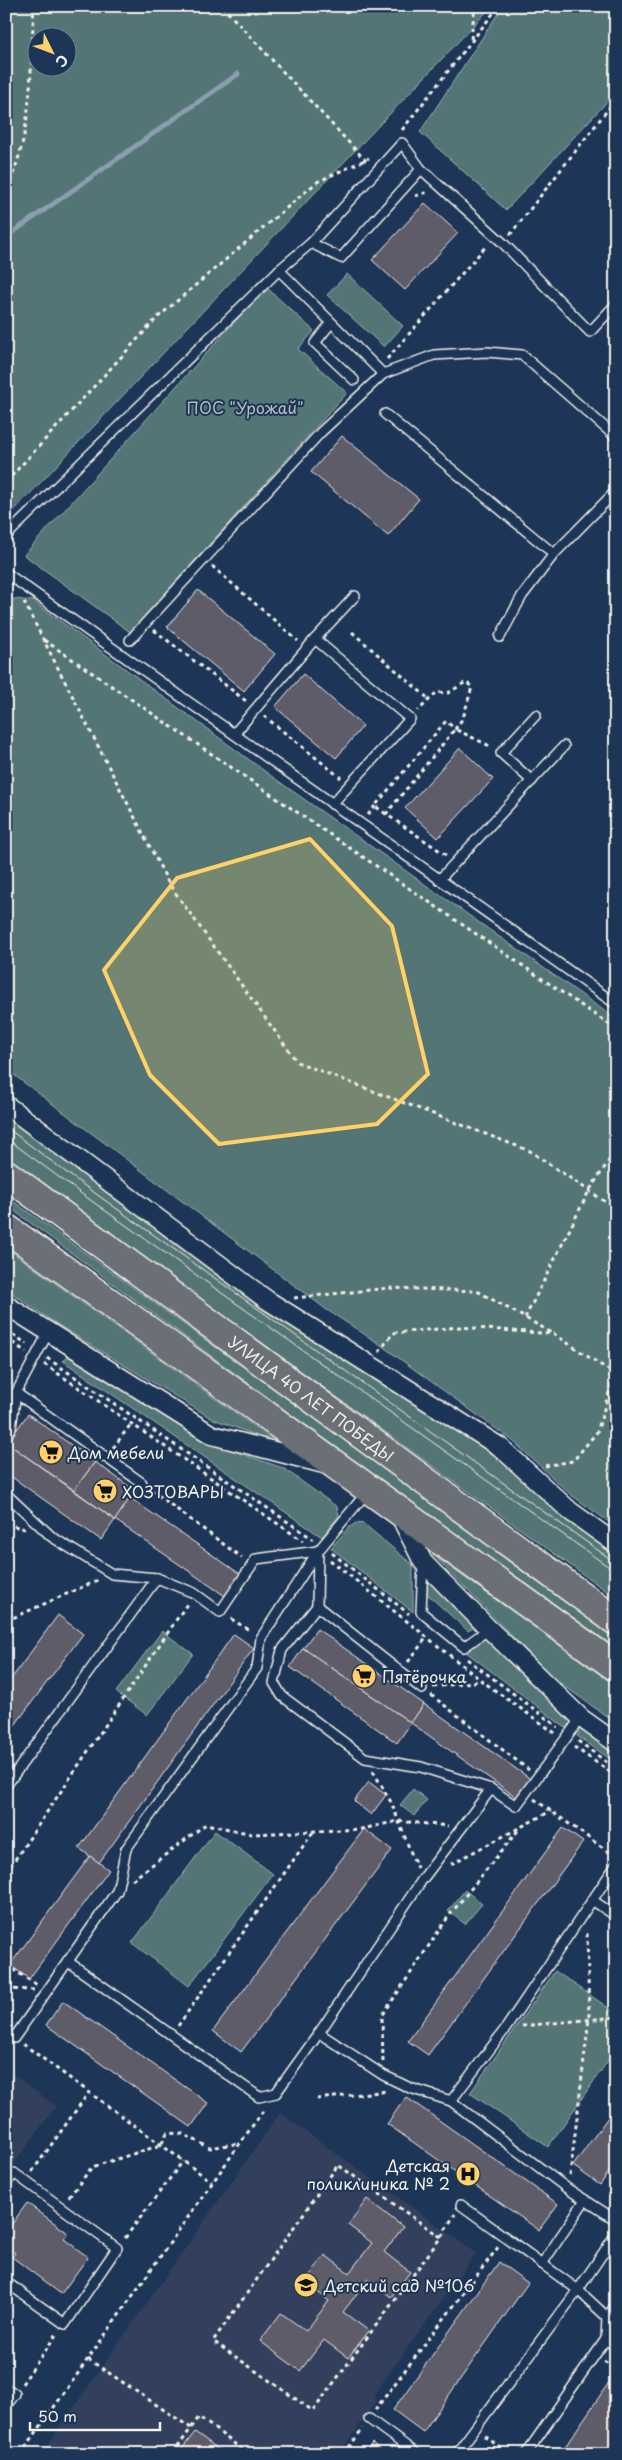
<svg xmlns="http://www.w3.org/2000/svg" width="622" height="2460" font-family="'Playpen Sans',sans-serif">
<rect width="100%" height="100%" fill="#1d3557"/>
<filter id="ink" filterUnits="userSpaceOnUse"><feTurbulence type="fractalNoise" baseFrequency=".02" numOctaves="2"/><feDisplacementMap in="SourceGraphic" scale="10" xChannelSelector="R" yChannelSelector="G"/><feConvolveMatrix kernelMatrix="1 2 1 2 8 2 1 2 1" color-interpolation-filters="sRGB"/></filter>
<g filter="url(#ink)">
<g fill="#31415d">
<polygon points="6,2069 56,2106 6,2175"/>
<polygon points="280,2113 476,2253 373,2396 377,2401 339,2454 41,2454"/>
</g>
<g fill="#527474" stroke="#a3b2ae" fill-rule="evenodd">
<path d="M6,6H492L6,519ZM38,38H68V68H38Z"/>
<polygon points="503,6 616,6 616,92 506,210 420,132"/>
<polygon points="347,274 403,326 384,347 327,295"/>
<polygon points="266,287 314,331 298,349 347,393 130,632 24,555"/>
<polygon points="14,599 33,601 274,778 616,1019 616,1527 570,1494 513,1441 378,1343 327,1310 6,1069 6,603"/>
<polygon points="6,1111 493,1448 616,1549 616,1598 6,1159"/>
<polygon points="6,1196 616,1636 616,1648 373,1475 6,1205"/>
<polygon points="6,1248 278,1444 211,1418 55,1323 6,1289"/>
<polygon points="70,1355 204,1441 283,1468 337,1507 339,1516 322,1537 63,1361"/>
<polygon points="356,1523 364,1524 413,1565 413,1612 331,1548 348,1528"/>
<polygon points="433,1555 616,1686 616,1723 553,1678"/>
<polygon points="428,1577 478,1625 468,1631 427,1594"/>
<polygon points="162,1631 193,1654 147,1715 116,1692"/>
<polygon points="490,1638 575,1719 567,1729 466,1652 483,1639"/>
<polygon points="584,1726 616,1749 616,1763 577,1736"/>
<polygon points="413,1789 427,1800 414,1816 400,1805"/>
<polygon points="215,1831 273,1874 189,1986 132,1943"/>
<polygon points="465,1890 482,1904 465,1924 448,1911"/>
<polygon points="555,1971 616,2013 616,2049 548,2147 470,2093"/>
</g>
<g fill="none" stroke-linecap="round" stroke-linejoin="round">
<polyline stroke="#8c9eb1" stroke-width="5" points="6,237 238,74"/>
</g>
<g fill="#5f5c6b" stroke="#f4f1e8">
<polygon points="425,203 458,233 405,290 372,260"/>
<polygon points="342,436 419,499 388,536 311,472"/>
<polygon points="198,590 275,654 244,691 167,627"/>
<polygon points="303,674 363,726 336,758 275,707"/>
<polygon points="460,748 493,779 438,838 405,808"/>
<polygon points="28,1414 95,1462 74,1490 7,1443"/>
<polygon points="7,1443 115,1520 101,1540 6,1473"/>
<polygon points="95,1462 136,1491 115,1520 74,1490"/>
<polygon points="130,1498 240,1574 225,1596 115,1520"/>
<polygon points="58,1615 83,1634 6,1737 6,1686"/>
<polygon points="317,1629 424,1704 411,1723 303,1648"/>
<polygon points="234,1634 254,1648 99,1863 79,1848"/>
<polygon points="303,1648 411,1723 397,1743 290,1667"/>
<polygon points="424,1704 532,1780 519,1799 411,1723"/>
<polygon points="369,1782 386,1795 371,1815 354,1801"/>
<polygon points="563,1828 583,1842 428,2055 408,2041"/>
<polygon points="364,1829 392,1850 241,2052 213,2031"/>
<polygon points="90,1856 109,1870 29,1979 10,1965"/>
<polygon points="63,2001 208,2103 191,2127 46,2025"/>
<polygon points="406,2097 558,2204 539,2230 387,2124"/>
<polygon points="616,2106 616,2162 600,2185 573,2166"/>
<polygon points="367,2199 403,2227 384,2252 410,2272 391,2297 368,2279 343,2312 369,2331 348,2358 324,2340 300,2371 260,2341 281,2313 306,2331 329,2301 305,2282 325,2255 349,2273 372,2243 348,2225"/>
<polygon points="27,2203 68,2233 64,2239 88,2257 61,2294 12,2257 15,2253 6,2246 6,2232"/>
<polygon points="499,2262 528,2283 423,2432 393,2410"/>
<polygon points="612,2378 616,2381 616,2454 560,2454"/>
<polygon points="195,2432 225,2454 178,2454"/>
<polygon points="372,2443 386,2454 365,2454"/>
</g>
<g fill="none" stroke-linecap="round" stroke-linejoin="round">
<defs>
<g id="service">
<polyline points="311,243 341,258 421,169 503,243 590,332 616,304"/>
<polyline points="279,270 383,374"/>
<polyline points="331,323 315,343 354,380"/>
<polyline points="385,414 554,554"/>
<polyline points="6,536 279,270 311,243 402,143 421,169"/>
<polyline points="6,573 616,1004"/>
<polyline points="500,637 522,596 554,554 616,491"/>
<polyline points="130,640 321,432 383,374 434,355 487,352 522,355 616,437"/>
<polyline points="234,734 315,639"/>
<polyline points="532,781 501,753 536,715"/>
<polyline points="332,804 410,719 315,639 355,596"/>
<polyline points="439,880 564,746"/>
<polyline points="16,1393 142,1483"/>
<polyline points="6,1436 11,1428 16,1393 48,1333"/>
<polyline points="6,1494 52,1537 112,1574 157,1578 194,1593 220,1612 256,1559 318,1551 317,1606 282,1650 274,1683 282,1696 365,1758 421,1767 491,1789 516,1806 581,1718"/>
<polyline points="423,1562 421,1612 464,1647 489,1629"/>
<polyline points="317,1606 422,1689"/>
<polyline points="6,1786 157,1578"/>
<polyline points="592,1900 616,1916"/>
<polyline points="67,1961 259,2097 276,2093 319,2033 422,1880 491,1789"/>
<polyline points="319,2033 383,2075 410,2088 451,2101 568,2189 616,2220"/>
<polyline points="14,2038 117,1891 126,1849 257,1668 261,1638 318,1551 367,1492"/>
<polyline points="451,2101 506,2028 616,1865"/>
<polyline points="6,2184 14,2173 117,2248 65,2324 6,2282"/>
<polyline points="461,2205 578,2290 607,2317"/>
<polyline points="542,2264 585,2200"/>
<polyline points="616,2305 607,2317 606,2339 616,2347"/>
<polyline points="6,2388 15,2394 6,2406"/>
<polyline points="369,2419 417,2454"/>
<polyline points="456,2454 578,2290 616,2234"/>
<polyline points="526,2454 606,2339"/>
</g>
<g id="minor">
<polyline points="6,1105 267,1300 500,1447 570,1511 616,1544"/>
<polyline points="6,1305 212,1435 324,1464"/>
<polyline points="399,1514 423,1562 489,1629 581,1718 616,1743"/>
</g>
<g id="primary">
<path id="s1" d="M6,1174L616,1621"/>
<polyline points="6,1228 616,1667"/>
</g>
</defs>
<use href="#service" stroke="#f4f1e8" stroke-width="12"/>
<use href="#minor" stroke="#f4f1e8" stroke-width="21"/>
<use href="#primary" stroke="#f4f1e8" stroke-width="31"/>
<g stroke="#f4f1e8" stroke-width="3" stroke-dasharray="4 4" stroke-linecap="butt">
<polyline points="222,6 366,161"/>
<polyline points="471,39 475,6"/>
<polyline points="402,130 499,6"/>
<path d="M6,189C34,135 30,66 34,6"/>
<polyline points="415,196 428,192"/>
<polyline points="510,235 616,99"/>
<polyline points="387,359 487,245"/>
<polyline points="6,482 157,318 317,182 369,158"/>
<polyline points="212,566 298,641"/>
<polyline points="24,602 169,884 297,1062 530,1151 616,1209"/>
<polyline points="154,630 246,701"/>
<polyline points="352,632 430,700"/>
<polyline points="44,640 616,1029"/>
<polyline points="264,716 341,778"/>
<polyline points="386,814 375,806 446,721 455,729 463,718 472,687 466,682 448,693 437,692 418,711"/>
<polyline points="368,815 375,806"/>
<polyline points="446,855 386,814 455,729 492,747"/>
<polyline points="294,1298 389,1288 477,1291 554,1334"/>
<polyline points="525,1318 589,1191 616,1150"/>
<polyline points="6,1330 27,1344"/>
<polyline points="6,1338 26,1352"/>
<polyline points="379,1352 393,1333 460,1327 554,1334 616,1375"/>
<polyline points="47,1358 313,1539"/>
<polyline points="44,1364 303,1541"/>
<polyline points="113,1448 131,1424"/>
<polyline points="545,1466 573,1461 597,1432 616,1370"/>
<polyline points="151,1490 242,1558"/>
<polyline points="6,1524 25,1529"/>
<polyline points="332,1553 409,1614"/>
<polyline points="330,1560 482,1681 555,1733"/>
<polyline points="231,1619 251,1631"/>
<polyline points="6,1621 98,1580"/>
<polyline points="467,1659 558,1727"/>
<polyline points="408,1662 427,1637"/>
<polyline points="433,1687 481,1681"/>
<polyline points="431,1695 529,1770"/>
<polyline points="578,1741 616,1769"/>
<polyline points="574,1747 616,1776"/>
<polyline points="373,1771 391,1802 417,1868"/>
<polyline points="534,1799 613,1855"/>
<polyline points="451,1864 551,1811"/>
<polyline points="6,1873 187,1604"/>
<polyline points="132,1880 206,1824 252,1834 362,1829 398,1821 448,1826"/>
<polyline points="6,1965 37,1985"/>
<polyline points="6,1989 34,1990"/>
<polyline points="6,2018 9,2026"/>
<polyline points="178,2026 313,1832"/>
<polyline points="522,2026 616,2017"/>
<polyline points="23,2044 212,2182"/>
<polyline points="383,2062 382,2016 448,1917 520,1828"/>
<polyline points="317,2099 387,2091"/>
<polyline points="32,2172 89,2092"/>
<polyline points="570,2176 589,2018 587,1931"/>
<polyline points="69,2197 92,2167 161,2145 167,2133 183,2134 210,2148 240,2143"/>
<polyline points="441,2237 338,2165 213,2341 313,2411 441,2237 455,2214"/>
<polyline points="125,2238 183,2161"/>
<polyline points="88,2359 191,2428"/>
<polyline points="604,2361 616,2370"/>
<polyline points="22,2384 58,2332"/>
<polyline points="375,2410 499,2246"/>
<polyline points="485,2436 508,2454"/>
<polyline points="21,2454 265,2108"/>
<polyline points="173,2454 199,2417 248,2454"/>
<polyline points="344,2454 363,2428"/>
</g>
<use href="#service" stroke="#1d3557" stroke-width="9"/>
<use href="#minor" stroke="#1d3557" stroke-width="18"/>
<use href="#primary" stroke="#6b7074" stroke-width="28"/>
<g stroke="#f4f1e8" stroke-width="1">
<polyline points="6,1127 75,1179 616,1563"/>
<polyline points="6,1138 79,1192 616,1572"/>
</g>
</g>
</g>
<path fill="#ffd166" fill-opacity="0.2" stroke="#ffd166" stroke-width="4" stroke-linejoin="round" d="M310,839L392,926L428,1074L377,1124L219,1144L150,1075L104,970L177,878Z"/>
<defs>
<symbol id="supermarket-disc" viewBox="-11 -11 22 22"><circle r="9.5" fill="#ffd166" stroke="#1d3557"/><path d="M-6-5.5h2.5l.6 2H6L4.5 2H-2.5L-4.4-4H-6ZM-1.5 3.2a1.3 1.3 0 1 0 .1 0ZM3 3.2a1.3 1.3 0 1 0 .1 0Z" fill="#111"/></symbol>
<symbol id="hospital-disc" viewBox="-11 -11 22 22"><circle r="9.5" fill="#ffd166" stroke="#1d3557"/><path d="M-5-5h3v3.5h4V-5h3V5h-3V1.5h-4V5h-3Z" fill="#111"/></symbol>
<symbol id="school-disc" viewBox="-11 -11 22 22"><circle r="9.5" fill="#ffd166" stroke="#1d3557"/><path d="M0-5L7-2L0 1L-7-2ZM-4 1L0 2.5L4 1V4Q0 6-4 4Z" fill="#111"/></symbol>
</defs>
<g fill-rule="evenodd">
<use href="#supermarket-disc" x="37" y="1438" width="28" height="28"/>
<use href="#supermarket-disc" x="91" y="1477" width="28" height="28"/>
<use href="#supermarket-disc" x="350" y="1662" width="28" height="28"/>
<use href="#hospital-disc" x="454" y="2160" width="28" height="28"/>
<use href="#school-disc" x="292" y="2271" width="28" height="28"/>
</g>
<g text-anchor="middle" dominant-baseline="central" stroke-width="4" stroke-linejoin="round" paint-order="stroke">
<g font-size="16" fill="#b3bfba" stroke="#1d3557">
<text x="245" y="407">ПОС "Урожай"</text>
</g>
<g font-size="16" fill="#f4f1e8" stroke="#1d3557">
<text stroke="none"><textPath href="#s1" startOffset="379">УЛИЦА 40 ЛЕТ ПОБЕДЫ</textPath></text>
</g>
<g font-size="16" fill="#f4f1e8" stroke="#1d3557" text-anchor="start">
<text x="68" y="1452">Дом мебели</text>
<text x="122" y="1491">ХОЗТОВАРЫ</text>
<text x="382" y="1676">Пятёрочка</text>
<text x="450" y="2165" text-anchor="end">Детская<tspan x="450" dy="18">поликлиника № 2</tspan></text>
<text x="324" y="2285">Детский сад №106</text>
</g>
</g>
<rect width="622" height="2460" fill="none" stroke="#1d3557" stroke-width="25"/>
<rect x="12" y="12" width="597" height="2435" fill="none" stroke="#f4f1e8" stroke-width="2" filter="url(#ink)"/>
<g transform="translate(52 52) rotate(132)"><circle r="24" fill="#1d3557" stroke="#738091"/>
<path d="M0-4L9 19L0 12L-9 19Z" fill="#ffd166"/>
<text y="-8" font-size="14" font-weight="bold" text-anchor="middle" fill="#f4f1e8">С</text>
</g>
<path d="M30 2422v8h130v-8" fill="none" stroke="#f4f1e8" stroke-width="2.5"/>
<text x="38" y="2422" font-size="15" fill="#f4f1e8" stroke="#1d3557" stroke-width="4" paint-order="stroke">50 m</text>
</svg>
